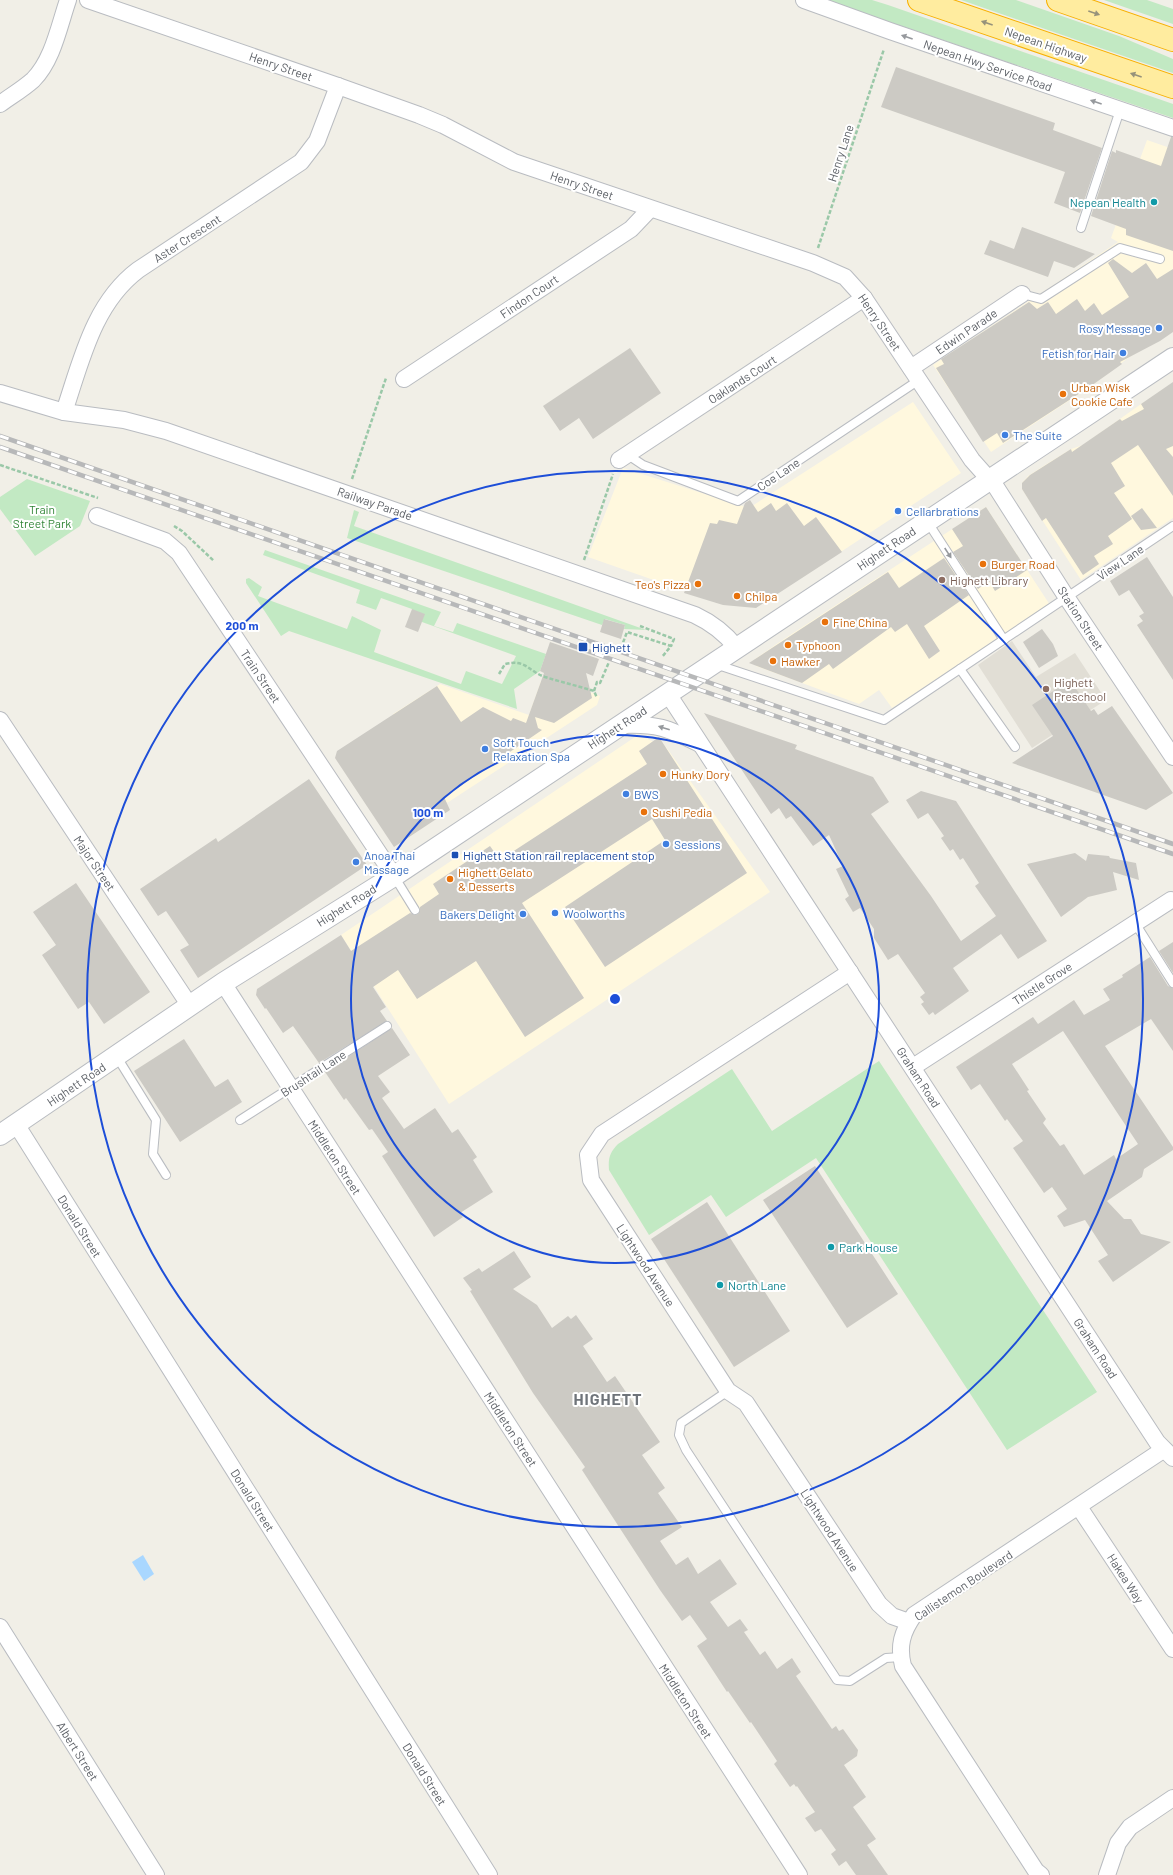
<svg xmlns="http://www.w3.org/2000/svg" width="1173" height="1875" font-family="Barlow,sans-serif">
<rect width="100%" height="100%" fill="#f1efe7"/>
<g fill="#fff8de">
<polygon points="1147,140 1173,149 1173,328 1132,355 1090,387 991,452 933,365 1118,242 1111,238"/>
<polygon points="1173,385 1173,518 1081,580 1022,489 1022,483 1028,476 1045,465 1071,449 1083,445 1141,404"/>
<polygon points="913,402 961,473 801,578 686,593 685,591 588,557 623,468 749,508"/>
<polygon points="986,507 1050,605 892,708 879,690 859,704 756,666 755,659 778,643"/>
<polygon points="541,681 553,686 590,692 600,696 597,705 447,803 393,714 440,684 529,715"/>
<polygon points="638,735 666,747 770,892 449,1104 341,935"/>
</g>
<polygon fill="#e1ded5" points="1012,641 1036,677 1075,653 1106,700 1032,748 978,665"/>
<g fill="#c2e9c3">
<polygon points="825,0 872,0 888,5 1173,104 1173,118"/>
<polygon points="961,0 1016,0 1119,36 1173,59 1173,73"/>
<polygon points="1104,0 1147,0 1173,9 1173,24"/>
<polygon points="27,479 90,501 80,526 35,556 0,509 0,497"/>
<polygon points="354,510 359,512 354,526 646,630 624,629 625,625 605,619 602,625 347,538"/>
<polygon points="265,550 441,612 434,626 453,632 457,623 546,654 540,671 514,689 517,709 289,631 281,636 246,583 246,579 249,578 262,587 258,596 347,629 352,616 381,630 374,652 461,684 466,671 502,684 516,656 422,622 412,609 381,598 376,610 356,603 360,590 263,555"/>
<path d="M879,1061L1097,1392L1007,1450L816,1158L726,1217L711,1195L649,1235L609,1170C608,1158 610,1152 618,1144L732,1069L772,1131Z"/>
</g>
<polygon fill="#a9d7ff" points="143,1555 154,1574 144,1581 132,1562"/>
<g fill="#cccac4" fill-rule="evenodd">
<polygon points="896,67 1055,123 1053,130 1102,148 1080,213 1054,203 1065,172 881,107"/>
<polygon points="1171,137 1173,137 1173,251 1126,235 1126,229 1091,216 1112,151 1116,153 1116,150 1161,166"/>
<polygon points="1022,227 1095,254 1074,268 1054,261 1048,277 984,254 990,240 1014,249"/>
<polygon points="1113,259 1132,273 1146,263 1157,279 1173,269 1173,332 1160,341 1120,362 1122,364 1091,386 1003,443 997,433 983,442 936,368 944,364 941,359 1029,302 1037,309 1048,302 1056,314 1077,299 1085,311 1094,303 1102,315 1129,297 1108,263"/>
<polygon points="630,348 661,393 593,439 579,418 560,431 543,406"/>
<polygon points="1173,382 1173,446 1166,449 1173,457 1173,496 1138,445 1111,463 1125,486 1114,493 1132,519 1108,536 1113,544 1094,556 1099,564 1083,575 1046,518 1042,521 1022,489 1022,483 1030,475 1071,449 1072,452 1120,419 1122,421 1144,409 1141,404"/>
<polygon points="750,500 758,512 771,503 776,511 787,503 804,526 816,517 842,552 756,608 723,605 684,593 710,523 717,524 719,520 737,524 745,503"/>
<polygon points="986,507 1027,570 995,591 989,581 978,589 953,552 963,546 952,529"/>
<polygon points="1142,508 1157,528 1141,530 1131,516"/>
<polygon points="1147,557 1173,597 1173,680 1137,625 1143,621 1139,616 1144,613 1129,590 1119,596 1110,581"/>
<polygon points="944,558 969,595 924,626 940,651 929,659 907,624 895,632 891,627 833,669 829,664 802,683 749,663 888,572 899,588"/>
<polygon points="412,609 425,614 418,632 405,627"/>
<polygon points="604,619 625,625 621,639 600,632"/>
<polygon points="1042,629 1053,644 1058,656 1039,668 1023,642"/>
<polygon points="550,642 599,659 593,676 586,673 592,698 554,723 535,717 538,728 542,730 444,797 450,810 394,847 335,758 337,751 437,686 461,722 483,707 511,721 513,718 526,723 544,673 540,671"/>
<polygon points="1070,680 1091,711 1094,709 1098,715 1112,706 1173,793 1146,810 1012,763 1053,736 1032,705"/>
<polygon points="704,713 797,745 795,749 873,777 889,802 871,814 931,896 961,941 996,916 975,886 979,883 963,858 960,860 953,849 950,851 941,838 944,836 928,813 918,819 906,800 921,791 956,801 1047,941 1018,959 1001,934 953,968 969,991 935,1015 933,1012 929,1015 921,1004 924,1002 920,997 925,993 898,954 888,960 874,938 874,929 860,908 853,912 845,899 849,896 836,869 843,866 829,835 813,846 791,816 786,819 779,808 771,814"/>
<polygon points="659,737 747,873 605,967 565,907 665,840 652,819 522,903 584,998 525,1037 476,961 417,999 398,970 373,987 386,1007 380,1011 387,1021 319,1063 293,1026 283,1033 266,1008 265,1009 256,995 257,989 341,935 351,951 410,913 415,915 418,914 420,910 420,907 439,894 433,884 490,846 500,860 647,764 639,751"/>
<polygon points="309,779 367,865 198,978 180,950 189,945 166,911 158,916 140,889 216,838 218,842"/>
<polygon points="1075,853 1086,861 1088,854 1109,856 1110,858 1136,863 1139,880 1113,872 1117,890 1088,897 1061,917 1027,864"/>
<polygon points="76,883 150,992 104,1024 89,1002 78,1009 42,955 56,945 33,912"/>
<polygon points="1173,942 1173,973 1159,951"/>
<path d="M1150,957L1168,986L1173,988V1051L1151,1019L1105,1046L1173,1147V1150L1144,1169L1142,1177L1107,1201L1124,1219H1131L1141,1234L1171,1242L1113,1282L1098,1261L1108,1255L1085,1220L1064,1227L1057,1216L1067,1209L1052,1187L1044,1193L1013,1148L1023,1141L1007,1119L1005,1121L980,1084L971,1090L956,1067L1033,1017L1038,1024L1074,1000L1084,1015L1110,1000L1103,989L1123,977L1122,975ZM1063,1031L1138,1144L1116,1159L1114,1155L1084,1175L1064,1144L1060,1146L1043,1123L1046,1119L1027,1091L1029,1090L1012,1064Z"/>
<polygon points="392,1028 410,1055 378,1076 390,1092 382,1098 404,1129 435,1108 452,1133 458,1129 477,1157 473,1160 493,1192 460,1213 463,1217 434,1237 382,1156 388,1152 372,1129 369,1130 346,1098 344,1100 325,1072"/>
<polygon points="184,1039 215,1087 228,1079 242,1102 180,1142 134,1071"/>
<polygon points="815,1166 898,1294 847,1328 763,1200"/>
<polygon points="707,1202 790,1331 734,1367 651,1239"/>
<polygon points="514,1251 531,1277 513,1289 537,1305 552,1328 568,1316 571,1319 576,1315 593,1339 583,1346 607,1382 615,1376 660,1442 642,1455 665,1488 658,1493 682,1527 660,1541 676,1565 688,1557 698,1574 720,1559 737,1584 710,1602 728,1627 740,1619 748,1630 744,1632 760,1655 765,1651 777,1669 792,1658 801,1672 796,1676 832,1729 836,1726 839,1731 843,1729 858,1750 857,1756 844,1765 866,1797 853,1807 876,1839 867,1845 888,1875 856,1875 846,1861 839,1866 831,1854 836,1850 821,1829 815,1832 805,1818 815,1812 797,1786 796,1787 794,1784 790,1787 774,1764 777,1761 751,1722 750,1723 728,1691 727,1692 697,1646 707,1639 690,1615 682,1621 660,1590 582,1470 585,1467 533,1393 470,1291 472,1290 463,1278 479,1268 482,1272"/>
</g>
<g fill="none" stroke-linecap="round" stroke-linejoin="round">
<defs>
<g id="service">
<polyline points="1081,228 1120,110"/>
<polyline points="1022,294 1041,299 1120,248 1160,259"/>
<polyline points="628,455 643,465 738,501 919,380"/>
<polyline points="927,521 1004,640"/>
<polyline points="715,664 884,720 1173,526"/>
<polyline points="960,669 1015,747"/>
<polyline points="394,876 415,910"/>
<polyline points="1135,923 1173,983"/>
<polyline points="117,1057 156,1120 153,1154 166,1175"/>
<polyline points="240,1120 387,1026"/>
<polyline points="728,1391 681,1423 679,1435 686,1450 837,1680 850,1681 886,1658 901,1657"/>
</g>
<g id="minor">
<polyline points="88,0 338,86 419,115 443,125 514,162 813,263 845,277 864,298 972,460 996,487 1067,598 1173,757"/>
<polyline points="804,0 890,31 1173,128"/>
<path d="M0,104C11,96 23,89 33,80C53,60 59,26 68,0"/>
<polyline points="911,368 1022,294"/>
<polyline points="404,379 631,229 650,209"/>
<path d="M0,393L64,412L124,420L166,431L695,615C712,623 724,632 736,647"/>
<path d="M64,412C81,362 93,304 138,270L301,162L317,141L338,86"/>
<polyline points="619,460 864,298"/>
<polyline points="97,516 165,541 179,553 394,876"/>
<polyline points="668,694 1157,1442 1173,1458"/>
<polyline points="0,720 190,1006"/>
<path d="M620,725C656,723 668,728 700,744"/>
<polyline points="850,972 602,1134 588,1155 591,1180 728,1391 746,1403 879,1604 892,1616 909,1622"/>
<polyline points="223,983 799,1875"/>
<polyline points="913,1067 1171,900"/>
<polyline points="16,1124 489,1875"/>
<polyline points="1079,1507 1173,1649"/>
<polyline points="0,1627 156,1875"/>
<path d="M1041,1875L1036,1871L903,1666C898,1646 902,1632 914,1615L1163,1450"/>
<polyline points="1107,1875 1118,1843 1130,1827 1173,1798"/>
</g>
<polyline id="tertiary" points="0,1135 223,983 394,876 1173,358"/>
<g id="trunk">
<polyline points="919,0 1173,87"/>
<polyline points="1058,0 1173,40"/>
</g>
</defs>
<use href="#service" stroke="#b9bcc1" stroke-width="10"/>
<use href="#minor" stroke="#b9bcc1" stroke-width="18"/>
<use href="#tertiary" stroke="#b9bcc1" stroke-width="22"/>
<use href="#trunk" stroke="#f8b000" stroke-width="24"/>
<g stroke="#9ac8a8" stroke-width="2.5" stroke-dasharray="4 2" stroke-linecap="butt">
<polyline points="818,248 884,49"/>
<polyline points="0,465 98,498"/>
<polyline points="352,479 386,378"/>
<polyline points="174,526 182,531 214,561"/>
<polyline points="584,560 613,474"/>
<polyline points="640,626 674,639 671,646"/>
<polyline points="621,648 627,632 671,646 662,657"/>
<path d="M499,674L505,664C526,659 528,671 545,677C561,682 578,686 594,691L597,698"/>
<polyline points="594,691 597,682 600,683 609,662"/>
</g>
<use href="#service" stroke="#fff" stroke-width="8"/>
<use href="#minor" stroke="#fff" stroke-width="16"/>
<use href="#tertiary" stroke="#fff" stroke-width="20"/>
<use href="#trunk" stroke="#ffec9f" stroke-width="22"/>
<defs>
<g id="rail">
<polyline points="0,436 1173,844"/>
<polyline points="0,447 1173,854"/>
</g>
</defs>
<use href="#rail" stroke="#b7b8b9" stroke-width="4.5"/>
<use href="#rail" stroke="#fff" stroke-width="3" stroke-dasharray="9" stroke-linecap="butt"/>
</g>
<defs><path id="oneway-solid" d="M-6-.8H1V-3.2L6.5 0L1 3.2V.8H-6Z"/></defs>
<g fill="#96927b">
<use href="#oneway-solid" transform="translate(1094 13) rotate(19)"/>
<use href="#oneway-solid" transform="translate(987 23) rotate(-161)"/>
<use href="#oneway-solid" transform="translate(1136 75) rotate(-161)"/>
</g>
<g fill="#96999d">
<use href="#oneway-solid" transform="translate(907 37) rotate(-161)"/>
<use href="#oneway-solid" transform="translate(1096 102) rotate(-161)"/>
<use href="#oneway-solid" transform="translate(948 553) rotate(57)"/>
<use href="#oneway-solid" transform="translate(664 728) rotate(-163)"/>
</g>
<g fill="none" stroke="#1d4ed8" stroke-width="2">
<circle cx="615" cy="999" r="264"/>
<circle cx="615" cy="999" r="528"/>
</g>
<g fill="#0f9aa8" stroke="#fff" stroke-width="1.5">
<circle cx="1154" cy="202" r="4"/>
<circle cx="831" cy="1247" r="4"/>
<circle cx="720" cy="1285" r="4"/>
</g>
<g fill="#3f7fe0" stroke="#fff" stroke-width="1.5">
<circle cx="1159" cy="328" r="4"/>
<circle cx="1123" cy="353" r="4"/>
<circle cx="1005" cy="435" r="4"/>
<circle cx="898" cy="511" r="4"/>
<circle cx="485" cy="749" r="4"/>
<circle cx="626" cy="794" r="4"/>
<circle cx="666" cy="844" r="4"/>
<circle cx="356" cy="862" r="4"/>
<circle cx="555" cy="913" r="4"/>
<circle cx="523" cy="914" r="4"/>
</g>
<g fill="#e8710a" stroke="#fff" stroke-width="1.5">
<circle cx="1063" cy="394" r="4"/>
<circle cx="983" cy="564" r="4"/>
<circle cx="698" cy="584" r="4"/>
<circle cx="737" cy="596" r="4"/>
<circle cx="825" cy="622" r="4"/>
<circle cx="788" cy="645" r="4"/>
<circle cx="773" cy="661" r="4"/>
<circle cx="663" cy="774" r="4"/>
<circle cx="644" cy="812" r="4"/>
<circle cx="450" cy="879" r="4"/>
</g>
<g fill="#8d6e63" stroke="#fff" stroke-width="1.5">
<circle cx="942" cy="580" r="4"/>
<circle cx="1046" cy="689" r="4"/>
</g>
<g fill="#1a4fb4" stroke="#fff" stroke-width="1.5">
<rect x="578" y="642" width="10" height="10" rx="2"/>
<rect x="451" y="851" width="8" height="8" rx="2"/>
</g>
<g text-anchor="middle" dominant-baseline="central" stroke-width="4" stroke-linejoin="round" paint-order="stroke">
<g font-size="12" fill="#5e6268" stroke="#fff">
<text transform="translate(1046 44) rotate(19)">Nepean Highway</text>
<text transform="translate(988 65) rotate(19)">Nepean Hwy Service Road</text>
<text transform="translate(281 66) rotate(19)">Henry Street</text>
<text transform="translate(840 153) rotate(-72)">Henry Lane</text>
<text transform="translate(582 185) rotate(19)">Henry Street</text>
<text transform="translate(187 238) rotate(-33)">Aster Crescent</text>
<text transform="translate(529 296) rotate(-34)">Findon Court</text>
<text transform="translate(880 322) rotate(56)">Henry Street</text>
<text transform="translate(966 331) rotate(-34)">Edwin Parade</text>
<text transform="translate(742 379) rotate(-33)">Oaklands Court</text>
<text transform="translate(778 474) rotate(-34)">Coe Lane</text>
<text transform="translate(375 503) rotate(19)">Railway Parade</text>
<text transform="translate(886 548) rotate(-34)">Highett Road</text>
<text transform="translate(1120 562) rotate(-34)">View Lane</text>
<text transform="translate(1081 618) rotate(57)">Station Street</text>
<text transform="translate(261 676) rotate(56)">Train Street</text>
<text transform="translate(617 727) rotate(-33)">Highett Road</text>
<text transform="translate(95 863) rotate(56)">Major Street</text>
<text transform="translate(346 905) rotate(-32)">Highett Road</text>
<text transform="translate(1042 983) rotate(-33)">Thistle Grove</text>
<text transform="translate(313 1073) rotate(-33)">Brushtail Lane</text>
<text transform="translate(919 1077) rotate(57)">Graham Road</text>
<text transform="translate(76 1084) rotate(-34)">Highett Road</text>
<text transform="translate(335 1157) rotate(57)">Middleton Street</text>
<text transform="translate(80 1226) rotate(58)">Donald Street</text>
<text transform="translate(646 1265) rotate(57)">Lightwood Avenue</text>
<text transform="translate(1096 1348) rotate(57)">Graham Road</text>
<text transform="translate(511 1429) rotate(57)">Middleton Street</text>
<text transform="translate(253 1500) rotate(58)">Donald Street</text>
<text transform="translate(830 1530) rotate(57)">Lightwood Avenue</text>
<text transform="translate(1126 1578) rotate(57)">Hakea Way</text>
<text transform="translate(963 1585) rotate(-34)">Callistemon Boulevard</text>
<text transform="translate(686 1701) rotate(57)">Middleton Street</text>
<text transform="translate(78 1751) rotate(58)">Albert Street</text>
<text transform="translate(425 1774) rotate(58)">Donald Street</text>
</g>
<g font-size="12" fill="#0d838f" stroke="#fff" text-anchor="start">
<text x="1146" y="202" text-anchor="end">Nepean Health</text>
<text x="839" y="1247">Park House</text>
<text x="728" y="1285">North Lane</text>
</g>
<g font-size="12" fill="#366cbe" stroke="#fff" text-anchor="start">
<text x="1151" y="328" text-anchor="end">Rosy Message</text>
<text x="1115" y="353" text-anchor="end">Fetish for Hair</text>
<text x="1013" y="435">The Suite</text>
<text x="906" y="511">Cellarbrations</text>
<text x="493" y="742">Soft Touch<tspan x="493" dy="14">Relaxation Spa</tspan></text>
<text x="634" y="794">BWS</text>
<text x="674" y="844">Sessions</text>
<text x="364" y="855">Anoa Thai<tspan x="364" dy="14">Massage</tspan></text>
<text x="563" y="913">Woolworths</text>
<text x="515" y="914" text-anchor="end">Bakers Delight</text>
</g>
<g font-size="12" fill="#c56008" stroke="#fff" text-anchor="start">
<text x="1071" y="387">Urban Wisk<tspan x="1071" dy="14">Cookie Cafe</tspan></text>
<text x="991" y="564">Burger Road</text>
<text x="690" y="584" text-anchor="end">Teo's Pizza</text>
<text x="745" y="596">Chilpa</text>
<text x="833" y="622">Fine China</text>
<text x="796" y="645">Typhoon</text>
<text x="781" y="661">Hawker</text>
<text x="671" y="774">Hunky Dory</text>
<text x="652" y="812">Sushi Pedia</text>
<text x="458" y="872">Highett Gelato<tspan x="458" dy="14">&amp; Desserts</tspan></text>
</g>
<g font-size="12" fill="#308436" stroke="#fff">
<text x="42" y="509">Train<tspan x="42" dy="14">Street Park</tspan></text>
</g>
<g font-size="12" fill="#785e54" stroke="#fff" text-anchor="start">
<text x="950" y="580">Highett Library</text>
<text x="1054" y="682">Highett<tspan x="1054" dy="14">Preschool</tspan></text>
</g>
<g font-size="12" fill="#164399" stroke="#fff" text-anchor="start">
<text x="592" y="647">Highett</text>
<text x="463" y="855">Highett Station rail replacement stop</text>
</g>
<g font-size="16" font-weight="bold" letter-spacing="1" fill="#6f747a" stroke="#fff">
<text x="608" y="1398">HIGHETT</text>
</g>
</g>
<circle cx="615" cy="999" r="6" fill="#1d4ed8" stroke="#fff" stroke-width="2"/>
<g font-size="12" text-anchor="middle" font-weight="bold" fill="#1d4ed8" stroke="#fff" stroke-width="4" stroke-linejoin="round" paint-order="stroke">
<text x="242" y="630">200 m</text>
<text x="428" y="817">100 m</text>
</g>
</svg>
